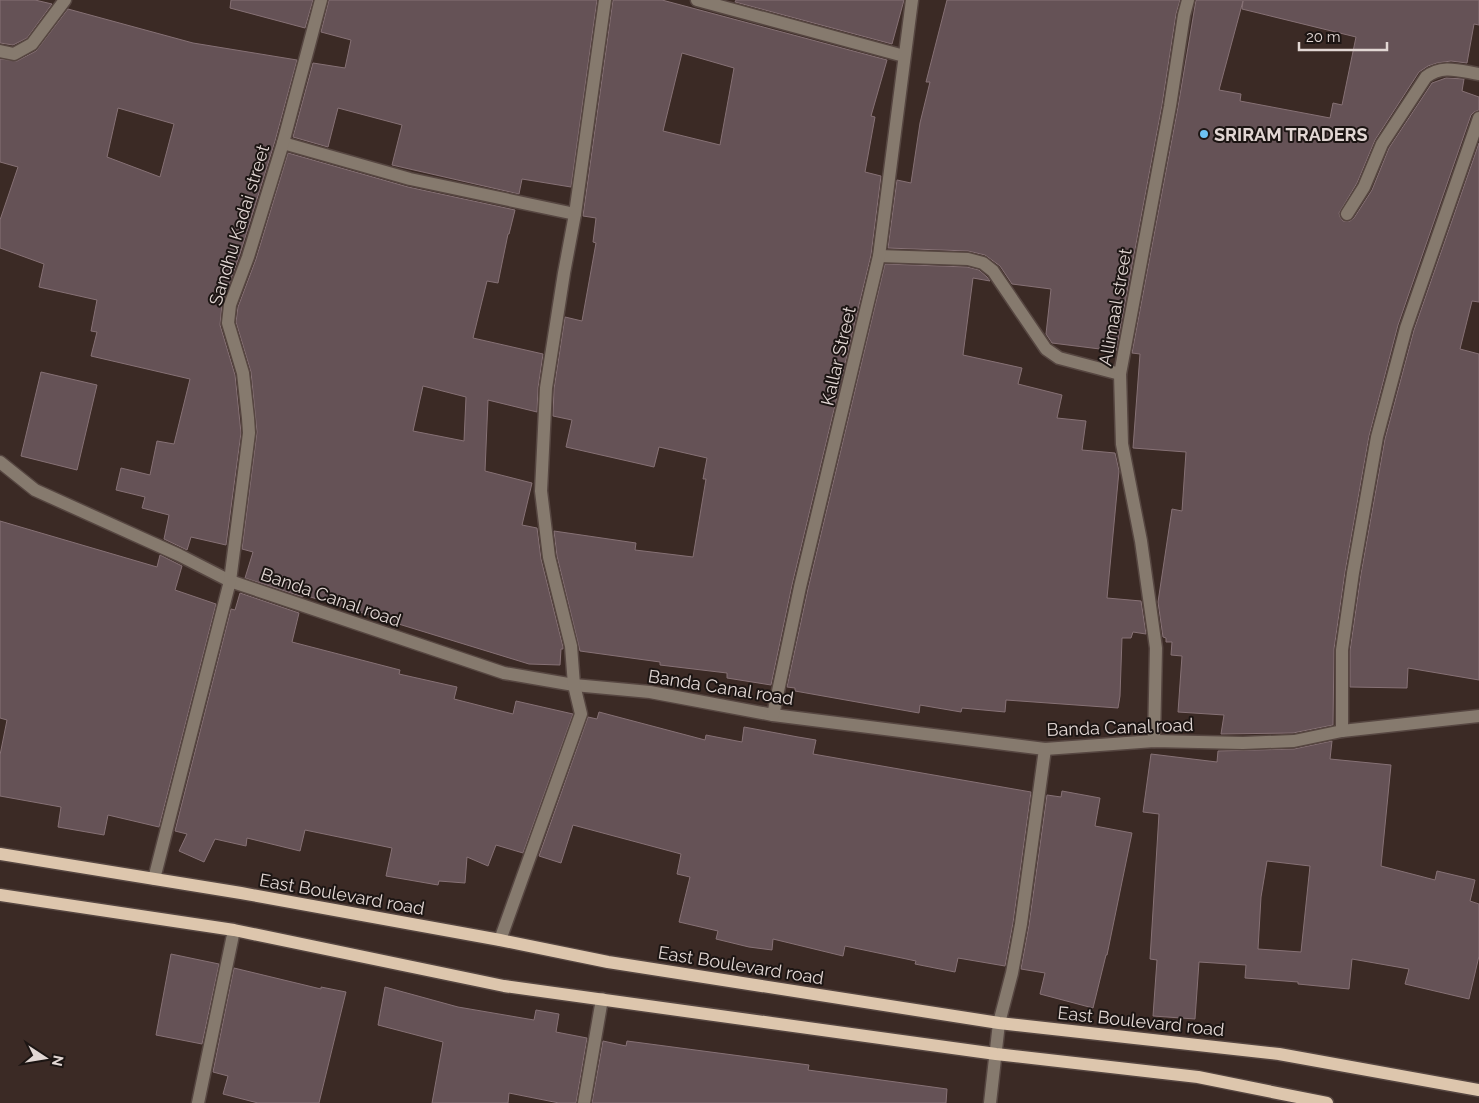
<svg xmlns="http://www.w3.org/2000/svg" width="1479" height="1103" font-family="Raleway,sans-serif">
<rect width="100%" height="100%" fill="#3b2a25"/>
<g fill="#655256" stroke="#867175" fill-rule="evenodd">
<polygon points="0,0 35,0 52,4 27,38 13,45 0,43"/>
<polygon points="231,0 313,0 305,28 230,8"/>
<polygon points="329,0 597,0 571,187 522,179 519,194 392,165 402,125 338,108 328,147 293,137 313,63 345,68 351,40 321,32"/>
<path d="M613,0H662L887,60L871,116L875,117L865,172L881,176L871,255L792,585L771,685L727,678V673L660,665V662L580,651L557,556L554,531L636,543L635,550L693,557L706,479H703L707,458L659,447L654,467L566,447L572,420L553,416L554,389L565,317L582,321L596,243L593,242L596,218L583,216ZM682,53L734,68L720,145L663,131Z"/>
<polygon points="736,0 904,0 892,44 735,2"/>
<polygon points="947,0 1180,0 1176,14 1162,105 1116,351 1052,343 1046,334 1051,289 1012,284 1000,266 985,255 968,251 888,248 897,180 911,183 920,123 930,82 926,82"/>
<path d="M1196,0H1479V25L1474,24L1467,63L1451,61L1437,63L1428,66L1419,72L1375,140L1357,183L1339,213L1340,217L1343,221H1350L1354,218L1372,190L1389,148L1432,83L1446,78L1464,79L1462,91L1479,97V110L1474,112L1471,115L1398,325L1369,436L1345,572L1334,649L1333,725L1293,733L1221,734L1224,715L1178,712L1182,656L1171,655L1172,642H1166V638L1163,637L1158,602L1172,509L1182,511L1186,452L1133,448L1140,354L1132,353L1178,107ZM1243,1L1242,9L1356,37L1342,105L1333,103L1330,118L1240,101L1241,94L1219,90Z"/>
<path d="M68,9L193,43L297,60L275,141L240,254L222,304L220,325L235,375L241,433L226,545L191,537L187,550L164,539L169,515L142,508L145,497L116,490L121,468L150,475L157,441L174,444L190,379L91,356L97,332L91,331L97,300L39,287L44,264L0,248V220L18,167L0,162V59L17,61L36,51ZM118,108L174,124L160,177L107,157Z"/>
<polygon points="1479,143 1479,302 1472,301 1460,349 1479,354 1479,680 1408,668 1407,688 1350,687 1350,651 1361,574 1385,439 1414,330"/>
<path d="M288,153L408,187L515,210L509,234H508L498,283L487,281L473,338L543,354L538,388L537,412L488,400L485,471L532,483L522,525L537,528L541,559L563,647V649H561L560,665L529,664L304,595L303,597L245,578L253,552L242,549L257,432L251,372L236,322L238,307L256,259ZM423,386L466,397L464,441L413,431Z"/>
<polygon points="885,264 967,267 979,270 987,277 990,281 973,278 963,355 1022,368 1018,384 1062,395 1057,418 1086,421 1082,450 1115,453 1119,471 1107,598 1141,601 1146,634 1133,632 1131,638 1122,638 1120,696 1118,708 1006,700 1005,712 962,708 961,712 920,705 919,713 795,691 795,688 787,687 808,589"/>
<polygon points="41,372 97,385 77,470 21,456"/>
<polygon points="0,521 157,567 160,555 182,566 175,590 216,604 159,827 108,815 104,835 58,827 61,807 0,796 0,755 7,720 0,718"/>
<polygon points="240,593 299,613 292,642 400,670 399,674 457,687 454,699 513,714 516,701 573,714 523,853 496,845 488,866 467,857 465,883 439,881 438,885 386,876 392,848 305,830 300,851 247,838 246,846 215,839 204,862 179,851 187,834 175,831 231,609 235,610"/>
<polygon points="599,712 705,740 706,735 742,742 744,727 798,737 816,740 813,754 1031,792 1013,923 1005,966 958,958 955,972 915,964 916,961 845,946 843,956 773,939 772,950 749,947 716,939 718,931 679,922 690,877 677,874 681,854 573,825 561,863 539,856 588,717 597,719"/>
<path d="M1332,741L1330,759L1391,765L1381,866L1435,880L1437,871L1475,880L1470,901L1479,904V956L1469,999L1405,984L1409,969L1352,959L1349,989L1298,984V982L1245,978L1246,965L1199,962L1195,1019L1153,1016L1157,960L1150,959L1159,814L1143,812L1151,754L1217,762L1218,751L1294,749ZM1267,861L1310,866L1301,952L1258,949L1261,897Z"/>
<polygon points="1062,791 1100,798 1095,826 1132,833 1107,955 1106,955 1093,1008 1040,994 1045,973 1021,969 1029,925 1047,795 1061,797"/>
<polygon points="171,954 219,964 202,1044 156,1035"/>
<polygon points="234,968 321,989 321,987 346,992 319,1103 258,1103 223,1094 228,1076 213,1072"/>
<polygon points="385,987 458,1007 534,1020 536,1010 559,1014 556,1032 587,1038 576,1103 559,1103 509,1093 508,1103 432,1103 443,1042 378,1025"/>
<polygon points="603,1041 626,1046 627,1041 809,1065 808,1070 947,1089 946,1103 592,1103"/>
</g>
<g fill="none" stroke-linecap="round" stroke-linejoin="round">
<defs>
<g id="minor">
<polyline points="697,0 904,56"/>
<polyline points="0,51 14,54 32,44 65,0"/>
<polyline points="283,143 410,179 575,214"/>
<path d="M1347,214L1364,187L1382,144L1426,77C1442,64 1460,71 1479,74"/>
<polyline points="879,256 968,259 983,263 993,271 1046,349 1059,358 1120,374"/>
<polyline points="0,462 35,490 179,555 230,581 504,673 574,685 650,692 773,715 1045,749 1154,741 1243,743 1294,741 1342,731 1479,716"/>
<polyline points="773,715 800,587 879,256 912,0"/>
<polyline points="1342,731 1342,650 1353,573 1377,437 1406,328 1479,118"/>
<polyline points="1154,741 1156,648 1141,541 1122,444 1120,374 1170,106 1184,15 1188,0"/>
<polyline points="154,879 230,581 247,449 249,433 248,418 243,373 228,323 230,305 248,257 283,143 321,0"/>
<polyline points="500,940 581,714 574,685 571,646 549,557 541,491 546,388 564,273 575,214 605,0"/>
<polyline points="198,1103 234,930"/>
<polyline points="584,1103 602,999"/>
<polyline points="990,1103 999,1023 1012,973 1021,924 1045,749"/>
</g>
<g id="major">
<polyline points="0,854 241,893 500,940 608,962 999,1023 1279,1054 1479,1090"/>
<polyline points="0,895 234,930 504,986 996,1054 1198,1077 1327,1103"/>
</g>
</defs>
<use href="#minor" stroke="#564641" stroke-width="15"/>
<use href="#major" stroke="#564641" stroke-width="15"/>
<use href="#minor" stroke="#867a6e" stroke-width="12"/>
<use href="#major" stroke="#ddc6ad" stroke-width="12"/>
</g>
<circle fill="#6dc2f3" stroke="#1c1513" stroke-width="2" cx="1204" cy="134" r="5"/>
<g text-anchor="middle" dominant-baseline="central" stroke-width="4" stroke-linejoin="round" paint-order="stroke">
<g font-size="18" font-weight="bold" fill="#e2d7d4" stroke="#1c1513" text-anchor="start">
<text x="1214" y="134">SRIRAM TRADERS</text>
</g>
<g font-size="18" fill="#e2d7d4" stroke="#1c1513">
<text transform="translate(239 225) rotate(-73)">Sandhu Kadai street</text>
<text transform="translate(1115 307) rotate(-80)">Allimaal street</text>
<text transform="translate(838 356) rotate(-77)">Kallar Street</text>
<text transform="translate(331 597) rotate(19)">Banda Canal road</text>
<text transform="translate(721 687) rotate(9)">Banda Canal road</text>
<text transform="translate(1120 727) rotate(-2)">Banda Canal road</text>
<text transform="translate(342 894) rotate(10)">East Boulevard road</text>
<text transform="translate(741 965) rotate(9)">East Boulevard road</text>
<text transform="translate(1141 1021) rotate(6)">East Boulevard road</text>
</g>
</g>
<g transform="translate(45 1058) rotate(102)" stroke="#1c1513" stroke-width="4" paint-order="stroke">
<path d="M0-4L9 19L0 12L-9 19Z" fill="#e2d7d4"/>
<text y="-8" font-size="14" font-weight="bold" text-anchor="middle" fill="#e2d7d4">N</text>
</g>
<path d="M1299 42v8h88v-8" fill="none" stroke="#e2d7d4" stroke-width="2.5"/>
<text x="1306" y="42" font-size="15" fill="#e2d7d4" stroke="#1c1513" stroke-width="4" paint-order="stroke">20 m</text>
</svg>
